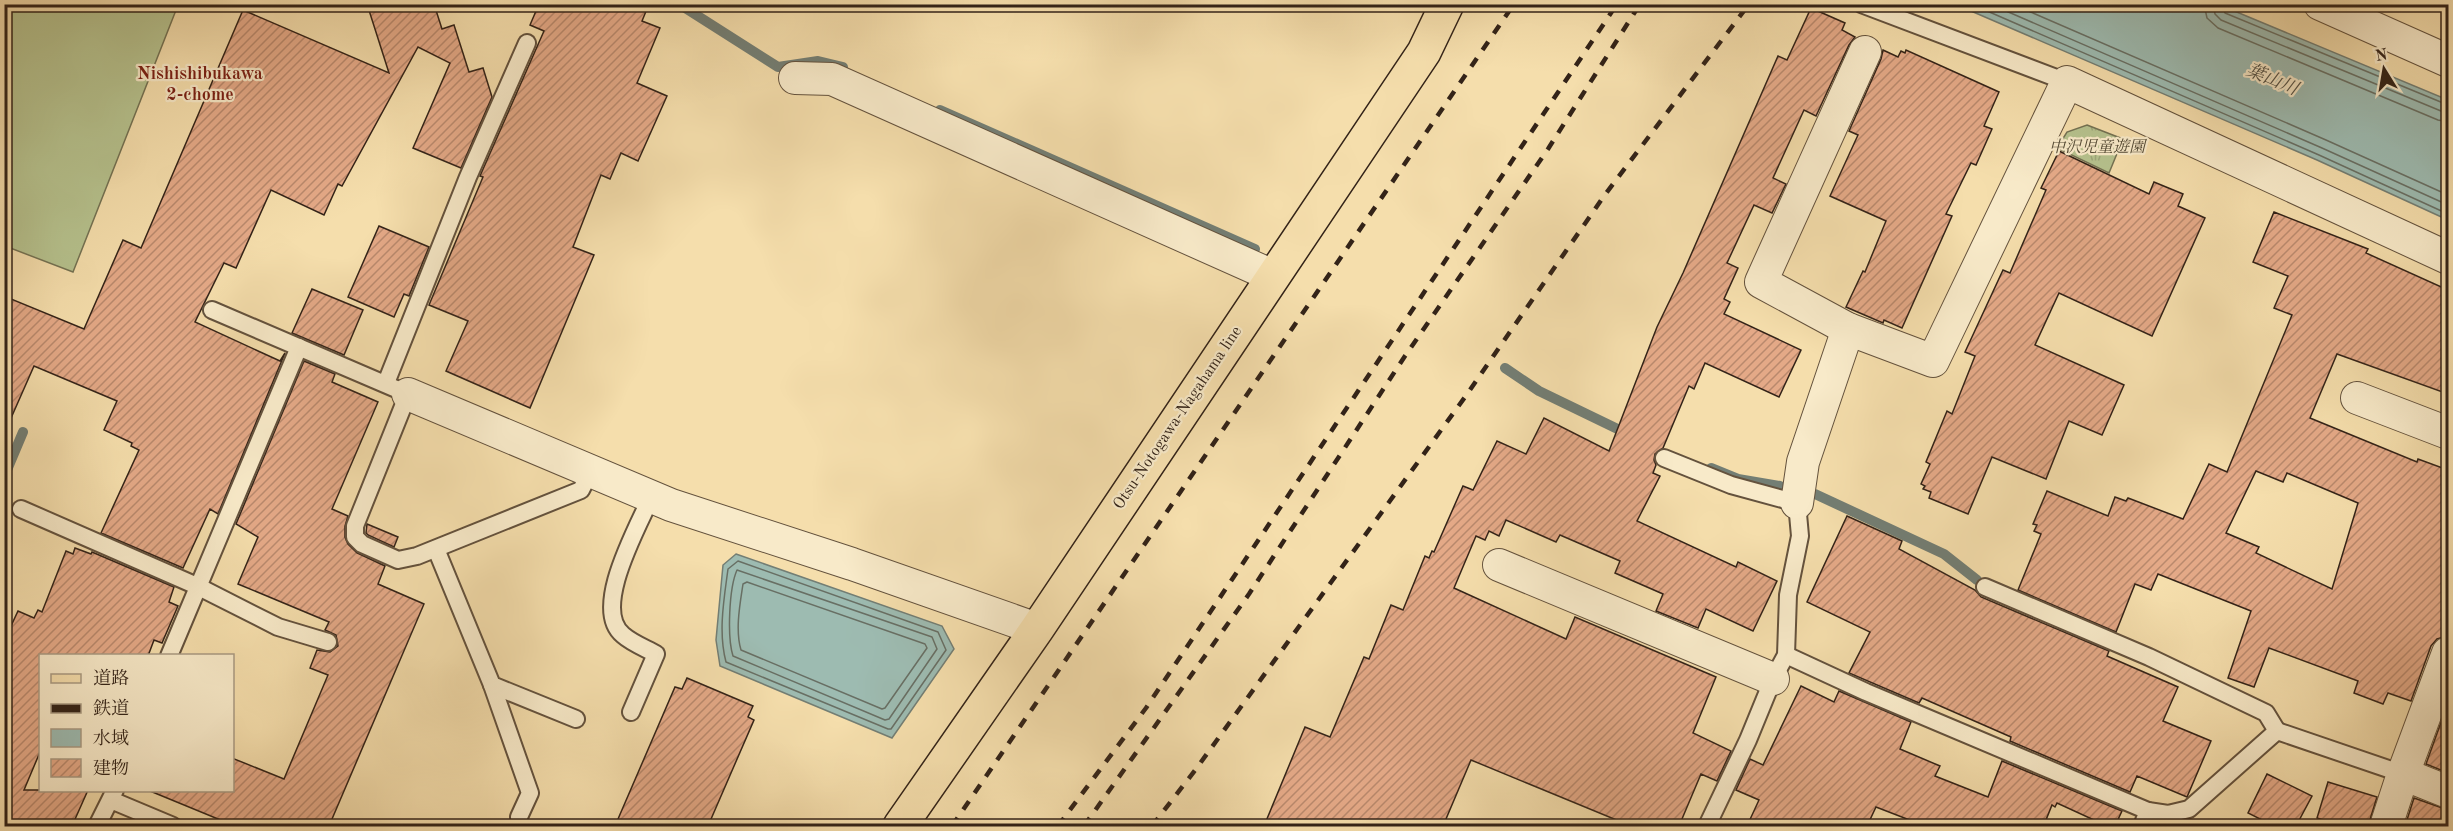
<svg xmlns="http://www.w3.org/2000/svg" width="2453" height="831" font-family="'Old Standard TT','Noto Serif JP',serif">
<defs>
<pattern id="grass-tufts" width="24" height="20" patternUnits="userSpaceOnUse" patternTransform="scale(1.5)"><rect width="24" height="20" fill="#b6c28e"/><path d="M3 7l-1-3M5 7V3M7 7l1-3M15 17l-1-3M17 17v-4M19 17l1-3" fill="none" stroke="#9da67a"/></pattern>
<pattern id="building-hatch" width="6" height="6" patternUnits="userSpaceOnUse" patternTransform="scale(1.5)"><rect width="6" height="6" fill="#e4a987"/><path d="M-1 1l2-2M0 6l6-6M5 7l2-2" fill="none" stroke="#b9896d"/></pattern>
</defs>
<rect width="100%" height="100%" fill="#f5deac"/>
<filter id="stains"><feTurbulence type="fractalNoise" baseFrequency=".00333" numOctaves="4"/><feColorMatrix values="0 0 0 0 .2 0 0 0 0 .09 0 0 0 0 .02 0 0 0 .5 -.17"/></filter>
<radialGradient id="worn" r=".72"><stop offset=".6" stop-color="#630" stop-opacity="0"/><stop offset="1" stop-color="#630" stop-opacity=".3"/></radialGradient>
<polygon fill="url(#grass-tufts)" stroke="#747253" stroke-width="1.5" points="2087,125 2123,139 2109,173 2057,148 2067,132"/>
<polygon fill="#b6c28e" stroke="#747253" stroke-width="1.5" points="4,5 178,5 73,272 5,246"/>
<g fill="#9dbbb1" stroke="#737e74" stroke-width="1.5">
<polygon points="1957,5 2220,5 2448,100 2448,220 2317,160"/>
<polygon points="736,554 942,626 954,649 892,738 720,666 716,640 723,565"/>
</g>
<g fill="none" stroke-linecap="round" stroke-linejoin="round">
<g stroke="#686f64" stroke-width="1.5">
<polyline points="1971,4 2319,155 2448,214"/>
<polyline points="1990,4 2322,148 2448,205"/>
<polyline points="2012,4 2326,140 2448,195"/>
<polyline points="2204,4 2207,18 2218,28 2438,120 2448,122"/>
<polyline points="2213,4 2215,14 2221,20 2441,111 2448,113"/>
<polyline points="2221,4 2225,13 2448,105"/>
<path d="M738,561L938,632L946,650L891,729H888L726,662C718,632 724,599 728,569Z"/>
<path d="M737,570L932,637L937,649L889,719L885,720L733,656C727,637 729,588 737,570Z"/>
<path d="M747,582L925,644L927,648L885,708L882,709L741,650C735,630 740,604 743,584Z"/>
</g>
<g stroke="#737e74" stroke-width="10">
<polyline points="679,4 778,67 818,61 843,67"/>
<polyline points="940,110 1255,249"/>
<polyline points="1505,368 1539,391 1630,435"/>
<polyline points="1711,468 1738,479 1780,486"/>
<polyline points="4,477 23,432"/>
<polyline points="1815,494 1944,554 1977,580"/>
</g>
</g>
<g fill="url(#building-hatch)" stroke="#332318" stroke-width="1.5" fill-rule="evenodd">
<polygon points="367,4 434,4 442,29 454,25 469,72 483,68 492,97 461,168 413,148 450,63 418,47 342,186 338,184 324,215 271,190 236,268 224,263 195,322 280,361 285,353 218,514 210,509 183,568 101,533 139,450 131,446 132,443 104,430 117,401 34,366 4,434 4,296 84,329 123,240 141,248 243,10 389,73"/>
<polygon points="539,4 649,4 642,21 660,28 637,83 667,96 638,161 621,153 610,179 601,175 573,247 594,255 530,408 446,371 468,321 429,305 483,177 480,176 544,31 530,25"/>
<polygon points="1811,8 1845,23 1842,30 1855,37 1849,45 1816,116 1804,110 1773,178 1786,184 1772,213 1754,205 1727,263 1738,268 1724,299 1730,302 1724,314 1801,350 1779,397 1705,363 1694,389 1689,386 1663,448 1655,454 1654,460 1656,465 1653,473 1660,476 1637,521 1736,567 1738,562 1777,581 1753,631 1706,609 1698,628 1656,611 1663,594 1615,573 1620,561 1560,535 1556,542 1506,520 1499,536 1489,531 1485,540 1476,536 1454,588 1566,639 1575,617 1716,677 1693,733 1731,751 1717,781 1701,774 1679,826 1631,826 1471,760 1443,826 1264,826 1305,727 1330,737 1364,657 1369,659 1391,605 1403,610 1425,556 1429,558 1432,551 1434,552 1463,486 1473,490 1497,441 1526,454 1544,418 1609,451 1657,327 1683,273 1778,56 1787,60"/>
<polygon points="1883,50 1898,57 1901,51 1905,53 1906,50 1999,92 1984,126 1992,129 1976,165 1971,163 1946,214 1952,216 1902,328 1884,320 1883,323 1846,307 1863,271 1865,272 1886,221 1830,196 1858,135 1849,131 1881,59"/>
<polygon points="2059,151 2149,194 2154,182 2183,194 2178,206 2205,218 2152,336 2059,293 2035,345 2124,385 2102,435 2069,421 2046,479 1992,457 1968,514 1929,498 1931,492 1923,489 1925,486 1921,484 1930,464 1926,462 1947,411 1952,414 1975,356 1965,352 2003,270 2010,273 2046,190 2041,188"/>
<path d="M2274,212L2368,249L2366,253L2448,290V394L2337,354L2310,418L2417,462L2418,459L2448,470V636L2437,639L2431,646L2411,701L2388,693L2383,704L2354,693L2358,681L2269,648L2254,687L2228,678L2251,611L2158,574L2151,590L2135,584L2116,632L2018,590L2041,534L2034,531L2037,525L2033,524L2047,491L2108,516L2115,497L2126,501L2128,498L2183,519L2209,464L2227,472L2292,315L2274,308L2288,276L2253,262ZM2256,471L2283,482L2287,473L2358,503L2332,589L2256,553L2259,547L2226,533Z"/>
<polygon points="379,226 429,247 409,296 404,294 394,317 348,297"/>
<polygon points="312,289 363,310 344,355 292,333"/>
<polygon points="304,361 335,374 332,382 378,402 332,509 348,516 345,526 345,537 348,544 357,553 385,566 378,584 424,604 329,826 235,826 150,791 232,790 232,758 284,779 328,675 310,668 317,650 330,652 338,646 336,635 325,630 329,622 238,584 258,537 236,524"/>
<polygon points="1847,516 1902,541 1899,549 1975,590 1981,597 2109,651 2107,656 2178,687 2163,721 2211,741 2187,797 2137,776 2130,792 2010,741 2011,737 1922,698 1919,703 1849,673 1870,632 1807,602"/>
<polygon points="367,524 398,537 394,547 368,535 366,533"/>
<polygon points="75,548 91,554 92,552 174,587 169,602 178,606 162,643 154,640 148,656 40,656 40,752 24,790 88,790 72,826 4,826 4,641 18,611 34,618 38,610 42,612 66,551 73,554"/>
<polygon points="687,678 753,706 748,717 754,720 708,826 615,826 675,687 682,689"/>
<polygon points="1801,686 1834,702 1839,691 1911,722 1900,749 1940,766 1935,776 1988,797 2002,761 2122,811 2115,826 2107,826 2057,803 2055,807 2052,805 2046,820 2058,826 1925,826 1876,807 1867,826 1747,826 1759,800 1736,790 1750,759 1763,765"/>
<polygon points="2448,703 2448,773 2426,764"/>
<polygon points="2267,774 2312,796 2296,826 2274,826 2248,813"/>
<polygon points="2328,782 2377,797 2368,826 2343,826 2317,818"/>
<polygon points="2414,798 2448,810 2448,826 2405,826"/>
</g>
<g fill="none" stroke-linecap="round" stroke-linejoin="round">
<defs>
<g id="service">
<polyline points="1861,4 2067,82"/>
<polyline points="212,310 408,394 355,526 355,537 362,544 398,560 417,556 581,490 590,472"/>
<polyline points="386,383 468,177 527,43"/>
<polyline points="1664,458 1731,485 1797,503 1800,536 1788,595 1786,655 1773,679 1748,740 1707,826"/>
<polyline points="21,509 197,586 278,627 328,642"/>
<polyline points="436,549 492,685 576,719"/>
<polyline points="1985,587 2149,657 2266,713 2277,731"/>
<polyline points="1786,655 1866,692 2148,811 2168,814 2189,809 2277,731 2403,774"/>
<polyline points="169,656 299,347"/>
<polyline points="492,685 530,793 519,817"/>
<path d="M631,712L656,654C645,648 632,643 623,635C591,609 638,527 651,497"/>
<polyline points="111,800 173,826"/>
<polyline points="97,826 115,790"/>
<polyline points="2142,826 2148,811"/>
</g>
<g id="minor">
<polyline points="2320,4 2448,61"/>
<polyline points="1865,52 1761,282 1848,329 1933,361 2067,82 2448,258"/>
<polyline points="795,78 832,79 1273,276"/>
<polyline points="408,394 671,505 852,564 1037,629"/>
<polyline points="2357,398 2448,433"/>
<polyline points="1797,503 1803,462 1848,329"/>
<polyline points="1499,565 1773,679"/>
<polyline points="2403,774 2448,792"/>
<polyline points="2386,826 2403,774 2448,653"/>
</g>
<polyline id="primary" points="900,826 1037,629 1424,52 1447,4"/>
</defs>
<use href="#service" stroke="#64523d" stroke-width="20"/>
<use href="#minor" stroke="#64523d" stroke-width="34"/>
<use href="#primary" stroke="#332318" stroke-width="36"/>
<use href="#service" stroke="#f8eac9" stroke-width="16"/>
<use href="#minor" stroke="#f8eac9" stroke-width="32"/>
<use href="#primary" stroke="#f5deac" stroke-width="33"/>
<g stroke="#332318" stroke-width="4.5" stroke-dasharray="10 10" stroke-linecap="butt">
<polyline points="952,826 1514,4"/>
<polyline points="1058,826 1146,708 1617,4"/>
<polyline points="1084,826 1249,594 1405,356 1548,149 1640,4"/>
<polyline points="1152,826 1196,769 1465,397 1604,196 1749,4"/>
</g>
</g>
<g text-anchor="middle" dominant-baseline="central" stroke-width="4.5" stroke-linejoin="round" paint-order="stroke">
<g font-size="16" font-style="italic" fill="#544b36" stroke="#f8eac9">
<text x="2097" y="148">中沢児童遊園</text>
</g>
<g font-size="16" fill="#332318" stroke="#f8eac9">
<text transform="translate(1178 418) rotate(-56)">Otsu-Notogawa-Nagahama line</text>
</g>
<g font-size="18" font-weight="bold" fill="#7a1f14" stroke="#f8eac9">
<text x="200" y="74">Nishishibukawa<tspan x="200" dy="21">2-chome</tspan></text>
</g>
<g font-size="18" font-style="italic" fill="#535146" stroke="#f8eac9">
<text transform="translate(2272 80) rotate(23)">葉山川</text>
</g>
</g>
<rect width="2453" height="831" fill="none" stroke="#f5deac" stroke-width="24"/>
<rect x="6" y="6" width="2441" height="819" fill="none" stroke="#332318" stroke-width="3"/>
<rect x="12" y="12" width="2429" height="807" fill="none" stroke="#332318" stroke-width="1.5"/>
<rect x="39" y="654" width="195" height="138" fill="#f8eac9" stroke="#a99a82" stroke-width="1.5"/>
<rect x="51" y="674" width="30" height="9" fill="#f5deac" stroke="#a99a82" stroke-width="1.5"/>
<text x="93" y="684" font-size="18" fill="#332318">道路</text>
<rect x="51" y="704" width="30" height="9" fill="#332318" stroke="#a99a82" stroke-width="1.5"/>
<text x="93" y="714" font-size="18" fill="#332318">鉄道</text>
<rect x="51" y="729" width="30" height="18" fill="#9dbbb1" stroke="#a99a82" stroke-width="1.5"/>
<text x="93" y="744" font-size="18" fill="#332318">水域</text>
<rect x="51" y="759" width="30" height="18" fill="url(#building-hatch)" stroke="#a99a82" stroke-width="1.5"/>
<text x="93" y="774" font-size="18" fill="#332318">建物</text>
<g transform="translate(2384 69) rotate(349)" stroke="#f8eac9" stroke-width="4.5" paint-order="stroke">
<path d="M0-4.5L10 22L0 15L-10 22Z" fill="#332318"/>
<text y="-9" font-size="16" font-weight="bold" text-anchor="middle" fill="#332318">N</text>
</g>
<rect width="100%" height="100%" filter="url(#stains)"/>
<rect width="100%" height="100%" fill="url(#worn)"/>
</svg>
